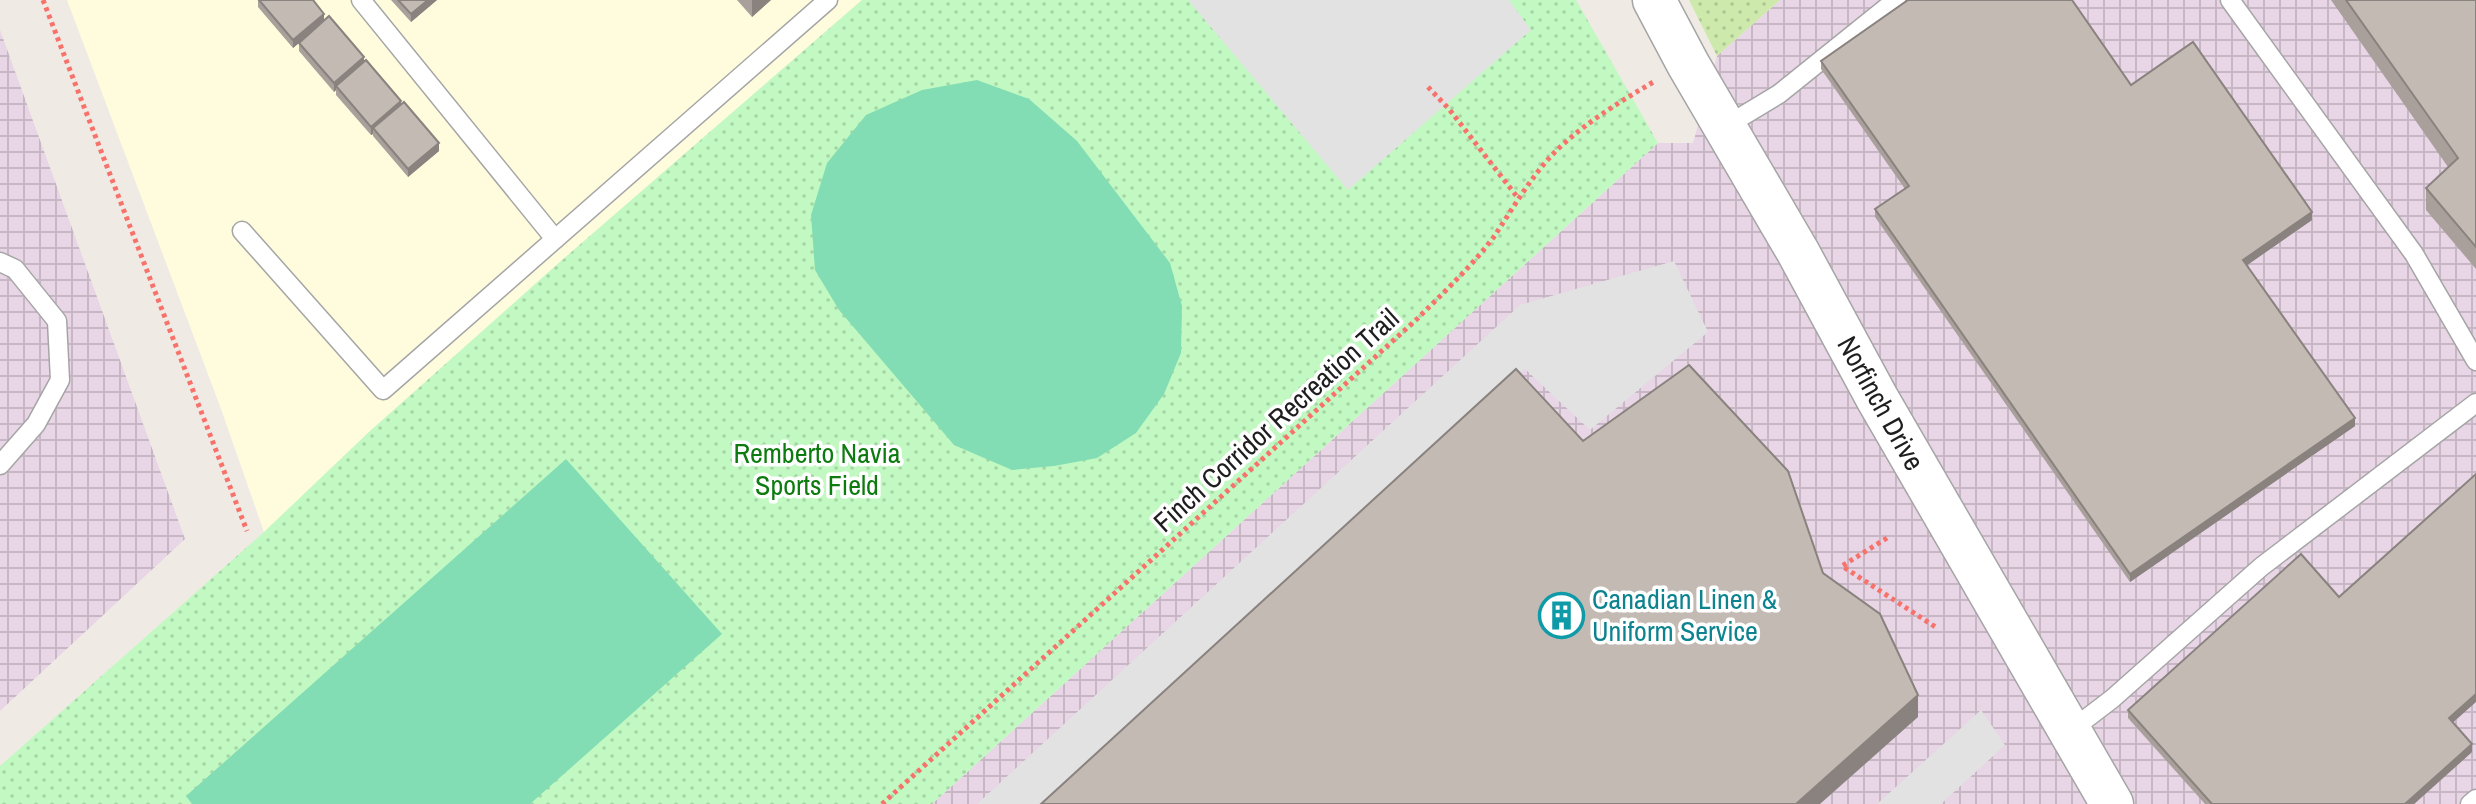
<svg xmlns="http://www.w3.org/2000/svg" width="2476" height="804" font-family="'Archivo Narrow',sans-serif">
<defs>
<pattern id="industrial-grid" width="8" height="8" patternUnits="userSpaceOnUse" patternTransform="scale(2)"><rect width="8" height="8" fill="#e8d6e6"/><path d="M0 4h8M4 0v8" fill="none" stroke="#c7b7c5"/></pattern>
<pattern id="grass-dots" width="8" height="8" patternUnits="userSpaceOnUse" patternTransform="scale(2)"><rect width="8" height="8" fill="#cde9ab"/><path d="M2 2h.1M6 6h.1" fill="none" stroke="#b0c793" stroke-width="1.8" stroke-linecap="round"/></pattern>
<pattern id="park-dots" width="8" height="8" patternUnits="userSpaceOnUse" patternTransform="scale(2)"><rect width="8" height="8" fill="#c2f9c2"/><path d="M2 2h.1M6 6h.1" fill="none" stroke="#a6d5a6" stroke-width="1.8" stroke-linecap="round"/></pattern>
</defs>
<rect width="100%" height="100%" fill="#efebe4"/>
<g fill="url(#industrial-grid)">
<polygon points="1780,0 2476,0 2476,804 932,804 1658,143 1693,143 1717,56"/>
<polygon points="0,30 185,539 0,711"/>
</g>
<polygon fill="#fffcde" points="67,0 862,0 561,261 369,432 264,532 220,406"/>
<polygon fill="url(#grass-dots)" points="1689,0 1780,0 1717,56"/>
<polygon fill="url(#park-dots)" points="862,0 1576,0 1658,143 932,804 0,804 0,766 264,532 369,432 561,261"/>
<g fill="#83ddb4">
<polygon points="977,80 1029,99 1077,141 1170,263 1182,306 1181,353 1164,394 1136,433 1097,458 1054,466 1012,470 954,445 839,310 815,270 811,215 827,163 866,115 922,90"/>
<polygon points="566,459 722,634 530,804 192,804 186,796"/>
</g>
<g fill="#e2e2e2">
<polygon points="1188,0 1509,0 1531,30 1348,190"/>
<polygon points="1674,261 1708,332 1590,430 1525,369 1040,804 977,804 1520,305"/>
<polygon points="1981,710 2005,745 1941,804 1877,804"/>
</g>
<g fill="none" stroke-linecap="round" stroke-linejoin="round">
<defs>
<g id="service">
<polyline points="361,0 555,239"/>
<polyline points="2230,0 2414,254 2476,361"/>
<polyline points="1726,126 1779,94 1896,0"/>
<polyline points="242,231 383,390 828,0"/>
<polyline points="0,262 15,269 57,321 60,380 36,424 0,465"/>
<polyline points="2070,731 2112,699 2261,567 2476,403"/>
<polyline points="2470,804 2476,799"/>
</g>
<polyline id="tertiary" points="1654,0 1688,64 1798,252 1877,398 2112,804"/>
</defs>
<use href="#service" stroke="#a5a5a5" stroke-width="21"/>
<use href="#tertiary" stroke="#a5a5a5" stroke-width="45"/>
<g stroke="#f8726c" stroke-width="5" stroke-dasharray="4 4" stroke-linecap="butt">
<polyline points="43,0 247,531"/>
<polyline points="1428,87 1449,109 1518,198"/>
<polyline points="1887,538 1842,566 1937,628"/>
<path d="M882,804L1417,319C1443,293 1471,267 1493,238C1514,207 1532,174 1559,148C1588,121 1621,101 1655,81"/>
</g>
<use href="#service" stroke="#fff" stroke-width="18"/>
<use href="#tertiary" stroke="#fff" stroke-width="42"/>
</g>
<g fill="#a9a09b">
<polygon points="258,0 313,0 324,21 364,61 401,104 439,151 408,177 373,136 373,134 371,135 336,95 336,90 334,92 299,51 299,43 293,48 258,7"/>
<polygon points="391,0 437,0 411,22"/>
<polygon points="737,0 771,0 752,17"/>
<polygon points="2331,0 2476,0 2476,269 2426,210 2426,188 2448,167"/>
<polygon points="1821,61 2131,85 2312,220 2247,265 2355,426 2130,582 1875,217 1875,209 1905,189 1821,69"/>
<polygon points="2339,597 2453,722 2472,752 2414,804 2205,804 2128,718 2128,710"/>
</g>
<g fill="#89827e">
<polygon points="428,0 437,0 411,22 411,14"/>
<polygon points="752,0 771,0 752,17"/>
<polygon points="324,14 324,22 293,48 293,40"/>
<polygon points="364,57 364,65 336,86 336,90 334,92 334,83"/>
<polygon points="401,101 401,109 373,128 373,134 371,135 371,127"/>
<polygon points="439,143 439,151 408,177 408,169"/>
<polygon points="2312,212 2312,220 2243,268 2243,260"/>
<polygon points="2355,418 2355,426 2130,582 2130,574"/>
<polygon points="2476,694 2476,702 2449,726 2449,718"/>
<polygon points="1918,695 1918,717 1820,804 1796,804"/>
<polygon points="2472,744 2472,752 2414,804 2405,804"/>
</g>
<g fill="#c4bab4" stroke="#89827e" stroke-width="2">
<polygon points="259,0 313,0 324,14 293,40"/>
<polygon points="398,0 428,0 411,14"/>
<polygon points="1908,0 2072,0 2131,85 2193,42 2312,212 2243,260 2355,418 2130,574 1875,209 1909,186 1821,61"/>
<polygon points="2346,0 2476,0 2476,247 2426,188 2458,158"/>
<polygon points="329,16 364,57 334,83 299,43"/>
<polygon points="366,60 401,101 371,127 336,86"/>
<polygon points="404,102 439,143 408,169 373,128"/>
<polygon points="1689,365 1788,471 1823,573 1880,614 1918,695 1796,804 1041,804 1516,369 1583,441"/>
<polygon points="2476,474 2476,694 2449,718 2472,744 2405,804 2212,804 2128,710 2301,554 2339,597"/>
</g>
<defs>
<symbol id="building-ring" viewBox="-11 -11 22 22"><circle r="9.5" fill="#fff" stroke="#0f9aa8" stroke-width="1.5"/><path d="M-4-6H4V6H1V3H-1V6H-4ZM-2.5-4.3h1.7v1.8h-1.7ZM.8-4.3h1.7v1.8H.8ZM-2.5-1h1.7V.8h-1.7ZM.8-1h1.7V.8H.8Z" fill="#0f9aa8"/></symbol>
</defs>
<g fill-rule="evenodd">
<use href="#building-ring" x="1536" y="590" width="51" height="51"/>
</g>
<g text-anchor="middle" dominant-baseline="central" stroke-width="7" stroke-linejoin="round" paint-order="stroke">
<g font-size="28" fill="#1e1e1e" stroke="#fff">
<text transform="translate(1881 403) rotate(61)">Norfinch Drive</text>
<text transform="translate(1276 420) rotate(-42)">Finch Corridor Recreation Trail</text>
</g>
<g font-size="28" fill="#0d7b0f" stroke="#fff">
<text x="817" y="453">Remberto Navia<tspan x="817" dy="32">Sports Field</tspan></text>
</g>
<g font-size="28" fill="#0d838f" stroke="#fff" text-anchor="start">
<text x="1592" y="599">Canadian Linen &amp;<tspan x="1592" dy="32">Uniform Service</tspan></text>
</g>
</g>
</svg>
